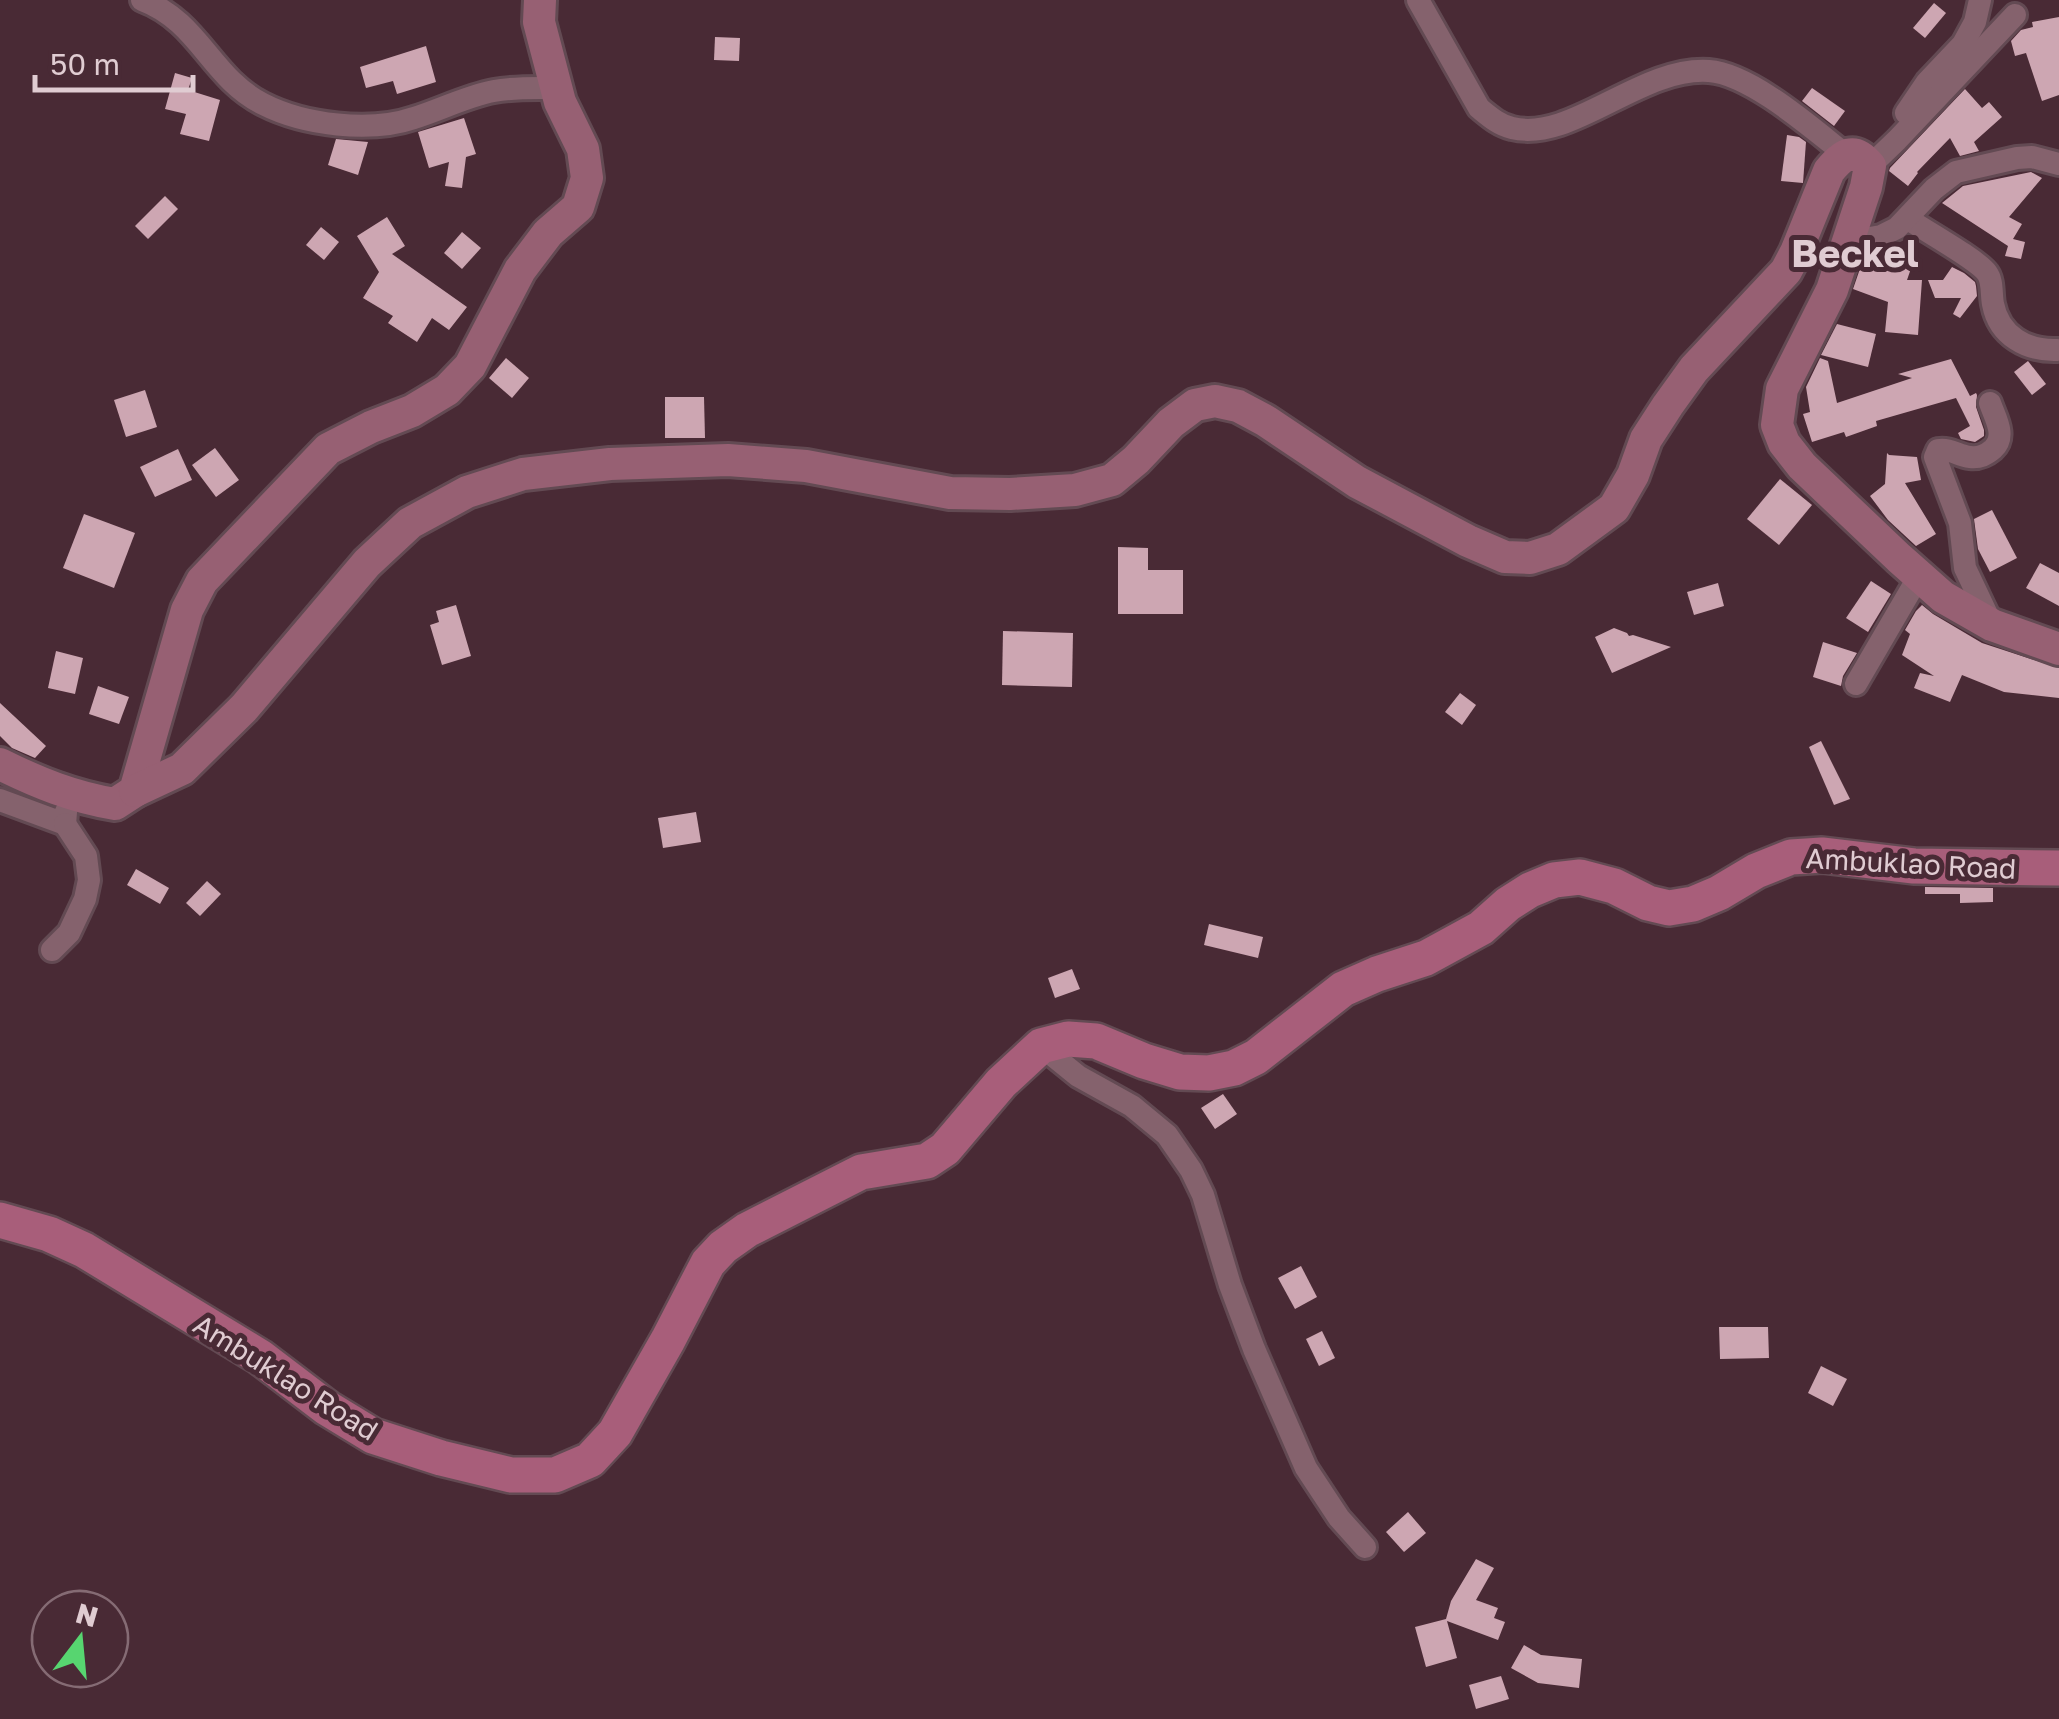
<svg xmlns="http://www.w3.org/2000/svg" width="2059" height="1719" font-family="'Golos Text',sans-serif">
<rect width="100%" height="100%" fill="#492a35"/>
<g fill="#cda6b2">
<polygon points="1934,3 1946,13 1925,38 1913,28"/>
<polygon points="2059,17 2059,95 2042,101 2026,53 2015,56 2011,41 2021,30 2033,27 2032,22"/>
<polygon points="715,37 740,38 739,61 714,60"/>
<polygon points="426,46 436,82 397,94 393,81 366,88 360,67"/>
<polygon points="175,73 192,78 188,90 220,100 209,141 180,134 186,114 165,109"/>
<polygon points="1812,88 1845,111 1834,126 1802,101"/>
<polygon points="1965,89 1982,108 1989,102 2002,117 1974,142 1979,151 1960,156 1950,138 1917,172 1918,173 1908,186 1889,171 1890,168"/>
<polygon points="464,118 476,154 466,157 462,188 445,186 449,162 429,168 418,132"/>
<polygon points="1787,135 1799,137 1806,142 1803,183 1781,181"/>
<polygon points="336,139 368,142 358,175 328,165"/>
<polygon points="2031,172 2042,178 2009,217 2022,224 2013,239 2025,242 2021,259 2005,256 2008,246 1942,203 1963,186"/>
<polygon points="165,196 178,209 148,239 135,226"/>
<polygon points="387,217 405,246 392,254 467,307 449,330 432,318 417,342 388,323 393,316 363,298 379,272 357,236"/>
<polygon points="321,227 339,242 324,260 306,245"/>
<polygon points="462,232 481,248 462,269 444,253"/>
<polygon points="1895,246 1916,254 1907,280 1922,280 1918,335 1885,332 1888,302 1853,289 1863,260 1873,264 1878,252"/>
<polygon points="1952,267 1964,273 1975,282 1976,286 1977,296 1960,318 1953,314 1961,298 1935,298 1928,280 1943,280"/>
<polygon points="1837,324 1876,334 1868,367 1821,355"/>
<polygon points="506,358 529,378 512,398 489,378"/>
<polygon points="1820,358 1828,361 1837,403 1912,378 1898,374 1951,359 1970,396 1976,393 1977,395 1976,407 1984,430 1984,436 1975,442 1961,439 1958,433 1970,426 1956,398 1876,421 1877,426 1846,437 1844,432 1812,442 1803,414 1810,412 1806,387"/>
<polygon points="2028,361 2046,384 2032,395 2014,372"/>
<polygon points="145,390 157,427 126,437 114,400"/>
<polygon points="665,397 704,397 705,438 665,438"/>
<polygon points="215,448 239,480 216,497 192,465"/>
<polygon points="178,449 192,480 155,497 140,467"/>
<polygon points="1887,453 1889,455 1917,457 1921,480 1905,483 1936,534 1916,546 1888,520 1870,496 1885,484"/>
<polygon points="1780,479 1812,505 1779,545 1747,519"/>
<polygon points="1992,510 2017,558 1990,572 1978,549 1974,519"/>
<polygon points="84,514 135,533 114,588 63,568"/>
<polygon points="1118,547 1148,548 1148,570 1183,570 1183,614 1118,614"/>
<polygon points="2040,563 2059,573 2059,606 2026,588"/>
<polygon points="1871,581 1891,594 1868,632 1846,618"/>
<polygon points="1718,583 1724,606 1694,615 1687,592"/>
<polygon points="456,605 471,656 442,665 430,625 439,622 436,611"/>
<polygon points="1922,605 1933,614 1982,643 2059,668 2059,698 2004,692 1962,675 1950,702 1914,688 1920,673 1934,676 1902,655 1910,634 1905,630 1916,611"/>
<polygon points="1614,628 1627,633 1629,636 1633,635 1671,647 1612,673 1595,637"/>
<polygon points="1003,631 1073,633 1072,687 1002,685"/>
<polygon points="1823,642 1857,653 1843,676 1841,686 1813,677"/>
<polygon points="56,651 83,658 75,694 48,688"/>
<polygon points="98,686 129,697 119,724 89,714"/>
<polygon points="1460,693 1476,705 1462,725 1445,712"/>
<polygon points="0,703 46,746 35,758 12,748 0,736"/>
<polygon points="1821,741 1850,799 1834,805 1809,747"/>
<polygon points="696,812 701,842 663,848 658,818"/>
<polygon points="136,869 169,888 160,904 127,885"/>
<polygon points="207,881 221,894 200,916 186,903"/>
<polygon points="1925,887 1993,888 1993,902 1960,903 1960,894 1925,894"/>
<polygon points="1209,924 1263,937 1258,958 1204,945"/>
<polygon points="1072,969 1080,989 1055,998 1048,978"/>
<polygon points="1223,1094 1237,1114 1215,1129 1201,1108"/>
<polygon points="1301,1266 1317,1297 1295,1309 1278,1278"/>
<polygon points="1719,1327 1768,1327 1769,1358 1720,1359"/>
<polygon points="1322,1331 1335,1358 1319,1366 1306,1339"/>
<polygon points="1821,1366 1847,1379 1833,1406 1808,1393"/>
<polygon points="1408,1512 1426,1533 1404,1552 1386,1532"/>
<polygon points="1476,1559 1494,1568 1476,1600 1498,1608 1494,1618 1505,1622 1498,1640 1447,1621 1457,1658 1426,1667 1415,1627 1446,1619 1451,1601"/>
<polygon points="1524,1645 1541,1655 1582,1659 1579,1688 1538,1683 1511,1668"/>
<polygon points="1501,1676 1509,1699 1476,1709 1469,1685"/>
</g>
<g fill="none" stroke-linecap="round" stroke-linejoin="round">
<defs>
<g id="street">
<path d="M142,0C200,22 210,77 263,104C304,125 370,133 414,118C440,110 467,96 494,91C514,87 536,88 556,88"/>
<path d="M1418,0L1479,108C1490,117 1499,125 1512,128C1571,143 1641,66 1709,71C1751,74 1813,129 1846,155"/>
<polyline points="1906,113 1927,82 1963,44 1975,22 1980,0"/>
<polyline points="1870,166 1897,140 2015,15"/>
<path d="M1908,219C1924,230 1978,260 1987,273C1993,281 1991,294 1993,304C1999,336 2027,351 2057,350"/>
<polyline points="1847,242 1881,236 1897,228 1934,189 1956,172 2017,158 2032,157 2059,164"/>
<path d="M1990,403C1995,418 2007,436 1993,449C1986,455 1980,458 1970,457C1958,456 1951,448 1938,450L1935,457L1960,523L1965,568L1992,625"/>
<polyline points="1856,684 1919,576"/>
<polyline points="0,800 65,824 66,812"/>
<polyline points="52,950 69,933 85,899 89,880 86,856 65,824"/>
<polyline points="1041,1046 1078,1076 1132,1106 1167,1135 1191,1170 1203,1195 1230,1285 1254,1349 1306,1468 1339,1518 1365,1547"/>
</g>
<g id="secondary">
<path d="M0,764C38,783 73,797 115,804L135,791L187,610L202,581L328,449L371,427L412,411L447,390L470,366L520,270L548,233L578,207L587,178L583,149L560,102L539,22L540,0"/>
<path d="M135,791L182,769L244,708L367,563L410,523L467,492L523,474L610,464L728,460L806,466L950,493L1010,494L1075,490L1112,480L1136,460L1171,423L1195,405L1215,401L1238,406L1266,421L1357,482L1468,541L1505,557L1530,558L1558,549L1614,508L1633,475L1646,439L1668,405L1694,369L1786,271L1796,252L1829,171C1843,154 1854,146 1870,166L1866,187L1832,290L1782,389L1777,425L1784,443L1802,466L1899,558L1943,597L1992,625L2059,649"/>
</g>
<polyline id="primary" points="0,1220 49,1234 84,1250 260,1357 327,1408 373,1436 441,1458 511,1475 555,1475 590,1460 615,1433 668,1340 708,1263 723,1247 747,1230 861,1172 927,1161 945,1149 1001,1083 1041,1046 1068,1039 1096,1041 1144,1061 1180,1072 1209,1073 1234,1068 1256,1057 1343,989 1377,974 1426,958 1481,928 1508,904 1530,890 1554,880 1580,877 1614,886 1648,903 1669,908 1693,904 1719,893 1756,871 1791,857 1822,855 1914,866 2059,868"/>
</defs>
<use href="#street" stroke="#634a53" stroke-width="28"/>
<use href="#secondary" stroke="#634a53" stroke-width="38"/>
<use href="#primary" stroke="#634a53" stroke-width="40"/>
<use href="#street" stroke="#85626d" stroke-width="22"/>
<use href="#secondary" stroke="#976073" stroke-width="32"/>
<use href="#primary" stroke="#a85e7a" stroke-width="35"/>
</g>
<g text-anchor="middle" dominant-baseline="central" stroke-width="10" stroke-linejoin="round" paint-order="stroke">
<g font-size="28" fill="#e0ccd2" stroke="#492a35">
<text transform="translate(1911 863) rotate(3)">Ambuklao Road</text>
<text transform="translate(286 1377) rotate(32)">Ambuklao Road</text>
</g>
<g font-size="38" font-weight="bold" fill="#e0ccd2" stroke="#492a35">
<text x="1855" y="252">Beckel</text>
</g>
</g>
<g transform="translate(80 1639) rotate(16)"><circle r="48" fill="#492a35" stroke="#856b74" stroke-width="2.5"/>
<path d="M0-8L18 38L0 25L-18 38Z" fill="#57d570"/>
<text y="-15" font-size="28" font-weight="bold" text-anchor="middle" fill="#e0ccd2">N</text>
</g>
<path d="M35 75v15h158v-15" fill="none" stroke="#e0ccd2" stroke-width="5"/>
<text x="50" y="75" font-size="30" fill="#e0ccd2" stroke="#492a35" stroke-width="8" paint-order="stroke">50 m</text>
</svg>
